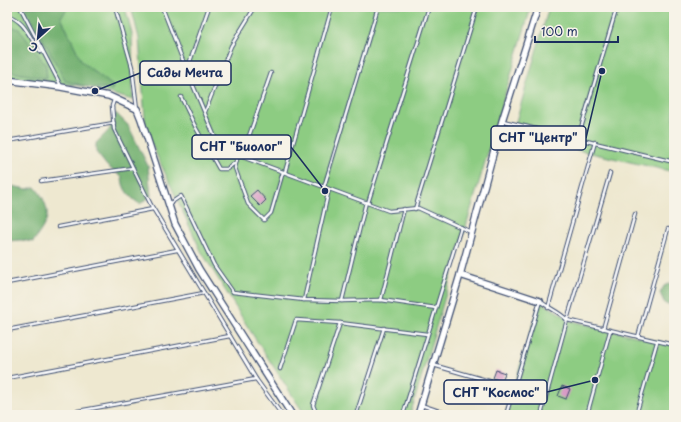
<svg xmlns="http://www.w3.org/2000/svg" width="681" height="422" font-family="'Playpen Sans',sans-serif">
<rect width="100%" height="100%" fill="#f7f3e8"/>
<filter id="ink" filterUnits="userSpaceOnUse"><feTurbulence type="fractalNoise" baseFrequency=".025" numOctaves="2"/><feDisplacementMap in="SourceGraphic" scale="8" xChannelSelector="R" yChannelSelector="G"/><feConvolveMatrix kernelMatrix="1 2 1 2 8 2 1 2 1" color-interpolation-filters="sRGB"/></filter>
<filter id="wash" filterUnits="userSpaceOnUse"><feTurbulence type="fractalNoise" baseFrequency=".012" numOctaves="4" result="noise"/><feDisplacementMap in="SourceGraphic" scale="16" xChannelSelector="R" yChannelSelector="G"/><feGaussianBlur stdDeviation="0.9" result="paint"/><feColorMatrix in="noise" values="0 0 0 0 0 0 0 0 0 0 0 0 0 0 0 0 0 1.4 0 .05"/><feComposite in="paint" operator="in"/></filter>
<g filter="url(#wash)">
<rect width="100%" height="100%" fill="#eee8d0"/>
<g fill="#8dcc82" stroke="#547e70">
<polygon points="7,7 45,7 89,87 7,77"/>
<polygon points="46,7 125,7 132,34 133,100 94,89 88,83"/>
<polygon points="131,7 531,7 410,415 305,415 251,332 201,251 146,132 139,38"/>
<polygon points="549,7 674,7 674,172 512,135"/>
<polygon points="540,301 564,316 567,320 674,345 674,415 505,415"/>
</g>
<g fill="#72b070" stroke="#467067">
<polygon points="26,7 69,7 61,17 82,62 113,86 112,90 104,88 92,88 65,81"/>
<polygon points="7,25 19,29 46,65 47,79 7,71"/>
<path d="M116,113L128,125L148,166L151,196L140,204C130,198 122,189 122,177L107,166L96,152V143L109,130Z"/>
<path d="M7,185L27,189L35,187C43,196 51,211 45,223C42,230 37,236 33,242L21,240L7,241Z"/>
<polygon points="672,282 674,284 674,304 665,304 660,293 664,286"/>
</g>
<g id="blocks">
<g fill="#d592c2">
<polygon points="257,190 266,200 260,206 250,196"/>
<polygon points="496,370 505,373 502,381 493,378"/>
<polygon points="562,386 570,389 566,399 558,396"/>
</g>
</g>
</g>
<g filter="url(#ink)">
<use href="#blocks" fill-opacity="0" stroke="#3b4b6f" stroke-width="1"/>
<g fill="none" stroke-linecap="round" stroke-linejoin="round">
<defs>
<g id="service">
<polyline points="20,7 61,86"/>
<polyline points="115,7 132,67 137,109"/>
<polyline points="162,7 187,71 217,142 229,152 389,211 418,208 471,232"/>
<path d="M7,15C28,23 28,38 41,52"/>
<polyline points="187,70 209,7"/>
<polyline points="181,97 196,128 219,169 227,169 236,162"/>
<polyline points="114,100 112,106 114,129 151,205 256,379 282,415"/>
<polyline points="205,112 231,46 255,7"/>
<polyline points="503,121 674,162"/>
<polyline points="578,138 617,7"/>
<polyline points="7,141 114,123"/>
<polyline points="238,155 235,168 248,204 264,220 271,213 283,172"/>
<polyline points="242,156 271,73"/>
<polyline points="285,172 332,7"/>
<polyline points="41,181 133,168"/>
<polyline points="324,187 378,7"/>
<polyline points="368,203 429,7"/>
<polyline points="169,204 181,196 214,265 233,292 304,300 342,301 381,300 436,308"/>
<polyline points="415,209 477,7"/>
<polyline points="58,227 153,209"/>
<polyline points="7,283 177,250"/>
<polyline points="304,300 329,189"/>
<polyline points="381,300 404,209"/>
<polyline points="342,301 366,202"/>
<polyline points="548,308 595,142"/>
<polyline points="603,329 635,214"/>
<polyline points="7,330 204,293"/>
<polyline points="638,337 668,229"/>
<polyline points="433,365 514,388"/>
<polyline points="280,369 296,320 340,323 427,334"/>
<polyline points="7,378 230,336"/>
<polyline points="421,405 451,415"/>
<polyline points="56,415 256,379"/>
<polyline points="317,415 313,405 340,323"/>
<polyline points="356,415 384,328"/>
<polyline points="403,415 461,227"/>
<path d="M506,415L540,301C548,308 560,312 567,320L674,345"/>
<polyline points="541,415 567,320 610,173"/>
<polyline points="587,415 610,331"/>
<polyline points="636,415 657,342"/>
</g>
<g id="minor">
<polyline points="7,80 61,87 109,96 137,109 141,119 175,224 199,269 292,415"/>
<polyline points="460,275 540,301"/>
<polyline points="418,415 460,275 502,121 538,7"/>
</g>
</defs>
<use href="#service" stroke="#3b4b6f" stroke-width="4.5"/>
<use href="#minor" stroke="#3b4b6f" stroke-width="8"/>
<use href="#service" stroke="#fff" stroke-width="2.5"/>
<use href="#minor" stroke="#fff" stroke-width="5.5"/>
</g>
</g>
<path fill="none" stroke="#1b2f5e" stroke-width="1.5" d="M95 91L140 73M602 71L586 138M325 191L291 147M595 380L547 392"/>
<g fill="#1b2f5e" stroke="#f7f3e8" stroke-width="1.5">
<circle cx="95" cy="91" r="4"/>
<circle cx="602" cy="71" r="4"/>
<circle cx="325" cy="191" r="4"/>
<circle cx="595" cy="380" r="4"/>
</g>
<g fill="#f7f3e8" stroke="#1b2f5e" stroke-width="1.5">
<rect x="140" y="61" width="91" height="24" rx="4"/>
<rect x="491" y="126" width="95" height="24" rx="4"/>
<rect x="192" y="135" width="99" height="24" rx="4"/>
<rect x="444" y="380" width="103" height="24" rx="4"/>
</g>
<g font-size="12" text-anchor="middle" font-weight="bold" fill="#1b2f5e">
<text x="185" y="77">Сады Мечта</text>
<text x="538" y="142">СНТ "Центр"</text>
<text x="241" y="151">СНТ "Биолог"</text>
<text x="496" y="397">СНТ "Космос"</text>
</g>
<rect width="681" height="422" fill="none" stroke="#f7f3e8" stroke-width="24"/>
<g transform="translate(38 38) rotate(207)" stroke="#f7f3e8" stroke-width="3" paint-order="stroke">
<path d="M0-3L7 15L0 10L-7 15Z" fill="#1b2f5e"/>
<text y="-6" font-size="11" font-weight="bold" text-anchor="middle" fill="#1b2f5e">С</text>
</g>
<path d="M535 36v6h83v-6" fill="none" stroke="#1b2f5e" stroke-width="2"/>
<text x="541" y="36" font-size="12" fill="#1b2f5e" stroke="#f7f3e8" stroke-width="3" paint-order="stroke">100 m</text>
</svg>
